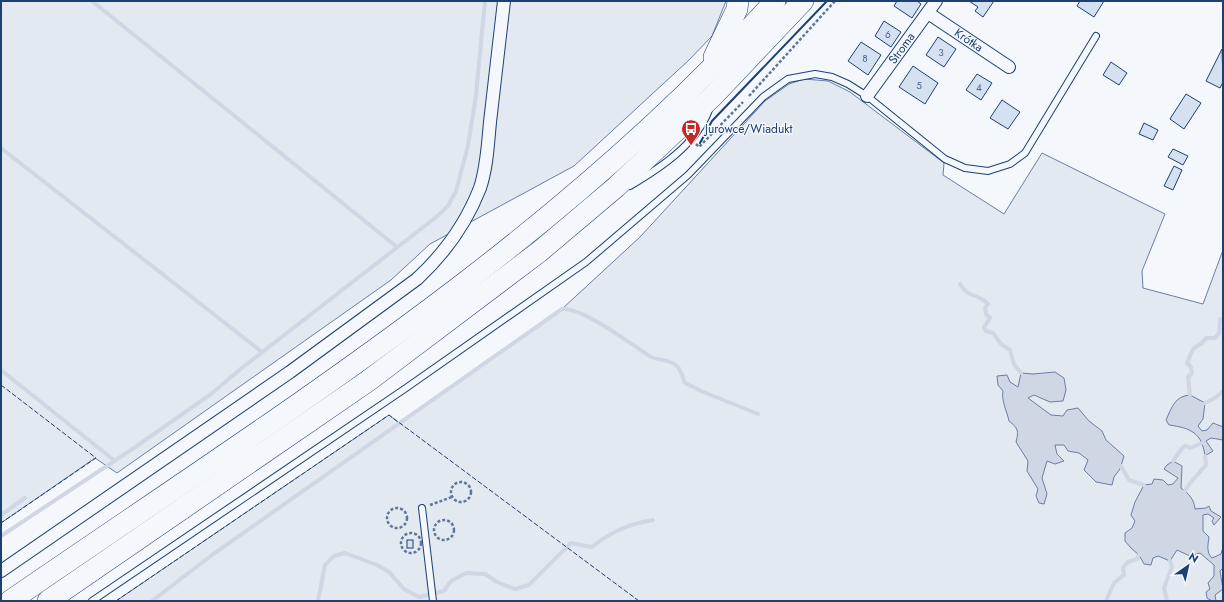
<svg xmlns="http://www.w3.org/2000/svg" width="1224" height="602" font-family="Jost,sans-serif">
<rect width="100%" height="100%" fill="#f4f7fb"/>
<g fill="#e3e9f0" stroke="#687fa3">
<polygon points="1,1 726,1 712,36 689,60 574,166 430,244 391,280 117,473 95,458 1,523"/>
<polygon points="804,79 828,81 850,92 944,163 943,175 1004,214 1042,153 1165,214 1142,271 1143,288 1203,304 1223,250 1223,601 116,601 389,415 399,423 562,309 640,237 765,101 789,84"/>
</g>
<g fill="#cfd7e4" stroke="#687fa3">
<path d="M1055,372L1064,378L1066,390L1063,401L1050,402L1034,395L1028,398L1051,415L1063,416L1067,410L1078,408L1089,421L1102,431L1106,440L1124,456L1120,469L1114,477L1112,485L1096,482L1084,470L1088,460L1079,453L1068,451L1064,445H1055L1057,454L1064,461L1055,464L1047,461L1042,478L1047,494L1044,504L1039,503L1036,496L1038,489L1027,471L1028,461L1016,442C1019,431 1018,428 1009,421C1007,411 1001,401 1003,391L998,385L997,376L1007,375L1010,382L1018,387L1021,373L1033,374Z"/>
<path d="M1190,395L1205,403L1203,419L1198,426L1202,431L1207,430L1213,423L1223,427V440L1211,438L1206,441L1213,451L1205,456C1202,433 1191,428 1169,425L1166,420C1172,407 1175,396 1190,395Z"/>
<path d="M1173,461L1182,466L1181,488C1189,494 1194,499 1195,509L1206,508L1209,506L1211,511L1221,517L1214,525L1212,521L1214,518L1208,514L1203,515V531L1209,537C1208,545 1206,552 1212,558L1221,554L1223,547V568L1220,571L1223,589L1215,595L1216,601H1212L1207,598L1206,592L1210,589L1208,583L1214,576V565L1200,553L1190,556L1177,550L1170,561L1158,556L1153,558L1151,565L1144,564L1139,555L1131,548L1125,541V533L1132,528L1135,521L1131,515L1135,502L1144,485L1152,484L1154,479L1163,480L1168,485L1173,484L1178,478L1164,469L1167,465Z"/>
</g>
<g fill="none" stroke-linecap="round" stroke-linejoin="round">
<g stroke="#cfd7e4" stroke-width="4">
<polyline points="92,1 397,247"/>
<polyline points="1,148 262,352"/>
<path d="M960,284C968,299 979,293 988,304L985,308L986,314L990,318L984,327L986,331L993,333L1001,344L1010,350L1014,364L1021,373"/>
<polyline points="1,370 115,461"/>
<polyline points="1190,395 1188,377 1192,373 1191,367 1187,363 1193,349 1202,343 1206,338 1215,338 1219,333 1220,319"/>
<path d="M1205,403C1211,400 1218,397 1223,391"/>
<polyline points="1173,461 1183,447 1186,446 1190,448 1202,443"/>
<polyline points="1121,466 1129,480 1144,485"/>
<polyline points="1185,491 1190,483 1206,465 1205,456"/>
<polyline points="1,515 25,498"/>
<polyline points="1,536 134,448 211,394 243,367 435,218 448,206 456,191 468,146 476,95 485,1"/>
<path d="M152,601L212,555L562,309C583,307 632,345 651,357C660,361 670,359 677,366C681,370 683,378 685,383L701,391L758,414"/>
<path d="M318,601L325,565L334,556L345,553L377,565L389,572L404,589L419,597L444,591L451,581L466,573L485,574L497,582L515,589L529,585L571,543L592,547C612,531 629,524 653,520"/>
<polyline points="1106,601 1114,583 1124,575 1123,568 1128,562 1137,559 1139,555"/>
<polyline points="1167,601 1164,588 1172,567 1170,561"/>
</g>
</g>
<g fill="#d5e0f0" stroke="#1d3f73">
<polygon points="897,1 917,1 921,4 912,18 894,6"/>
<polygon points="969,1 994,1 983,17 975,11 978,7"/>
<polygon points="1080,1 1104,1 1094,17 1077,6"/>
<polygon points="884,21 901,32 891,47 875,36"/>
<polygon points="938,37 956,49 944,67 926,55"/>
<polygon points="861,42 881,55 868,75 848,61"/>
<polygon points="1222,49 1223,82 1220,88 1206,81"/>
<polygon points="1111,62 1127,73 1119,85 1103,75"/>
<polygon points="913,66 938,83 925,104 899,87"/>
<polygon points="977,74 992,83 981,100 966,90"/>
<polygon points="1186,94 1201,103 1184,129 1170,119"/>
<polygon points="1002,100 1020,112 1008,129 990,118"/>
<polygon points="1144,123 1158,130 1153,140 1139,134"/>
<polygon points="1173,149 1188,156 1183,165 1168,157"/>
<polygon points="1174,166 1182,170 1173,190 1164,186"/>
<rect x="407" y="540" width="6" height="8"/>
</g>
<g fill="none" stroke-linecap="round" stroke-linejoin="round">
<defs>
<g id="lane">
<path d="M630,186C660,168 696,145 709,110"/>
<polyline points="422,508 433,601"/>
<polyline points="92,601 406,388 586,262 688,175 763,97 788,79 815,74 832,77 848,84 867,96 945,159 965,168 988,171 1010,164 1025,153 1096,36"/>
</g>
<g id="street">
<path id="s1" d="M928,13L1009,67"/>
<path id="s2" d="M867,96L936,1"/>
<path d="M1,571L290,372L417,279C445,253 466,224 480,188C487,167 488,143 490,122C495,82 499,41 504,1"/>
</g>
<g id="highway">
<polyline points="714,57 737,9 738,1"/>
<path d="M10,601C277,417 557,244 775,1"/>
<polyline points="48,601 368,381 539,252 616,187 714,95 803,1"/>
</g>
</defs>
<use href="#lane" stroke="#1d3f73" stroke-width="8"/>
<use href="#street" stroke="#1d3f73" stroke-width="14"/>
<use href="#highway" stroke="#1d3f73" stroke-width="22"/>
<g stroke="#5e769c" stroke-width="2.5" stroke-dasharray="3 2" stroke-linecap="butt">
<polyline points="749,96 835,1"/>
<polyline points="696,144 699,147 743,102"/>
<circle cx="461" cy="492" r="10"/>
<polyline points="430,505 452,497"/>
<circle cx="397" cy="518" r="10"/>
<circle cx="444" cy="530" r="10"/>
<circle cx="411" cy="543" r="10"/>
</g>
<use href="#lane" stroke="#f4f7fb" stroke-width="6"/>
<use href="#street" stroke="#f4f7fb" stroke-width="12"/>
<use href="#highway" stroke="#f4f7fb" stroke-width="21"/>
<g stroke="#1d3f73" stroke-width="1" stroke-dasharray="5 2" stroke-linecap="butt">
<polyline points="1,385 96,458 1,523"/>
<polyline points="116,601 389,415 639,601"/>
</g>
<polyline stroke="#1d3f73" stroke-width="2" points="700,143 712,121 827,1"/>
</g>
<defs>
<symbol id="bus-pin" viewBox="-11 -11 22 30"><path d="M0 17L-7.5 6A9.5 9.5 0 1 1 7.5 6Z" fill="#c62828" stroke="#f4f7fb"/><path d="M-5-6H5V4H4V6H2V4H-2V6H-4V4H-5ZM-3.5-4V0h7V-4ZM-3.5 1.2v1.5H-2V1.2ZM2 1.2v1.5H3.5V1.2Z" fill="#fff"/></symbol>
</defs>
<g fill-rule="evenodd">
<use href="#bus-pin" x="680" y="118" width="22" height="30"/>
</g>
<g text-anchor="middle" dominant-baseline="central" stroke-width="3" stroke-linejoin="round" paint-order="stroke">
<g font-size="10" fill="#4b6792">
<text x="888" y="34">6</text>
<text x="941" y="52">3</text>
<text x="865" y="58">8</text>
<text x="919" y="85">5</text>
<text x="979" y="87">4</text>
</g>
<g font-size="12" fill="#1d3f73" stroke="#f4f7fb">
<text stroke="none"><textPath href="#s1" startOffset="49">Krótka</textPath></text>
<text stroke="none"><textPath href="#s2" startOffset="59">Stroma</textPath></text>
</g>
<g font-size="12" fill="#1d3f73" stroke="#f4f7fb" text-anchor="start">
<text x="705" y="129">Jurowce/Wiadukt</text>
</g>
</g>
<rect width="1224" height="602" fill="none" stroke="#1d3f73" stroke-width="4"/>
<g transform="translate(1188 566) rotate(34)" stroke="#f4f7fb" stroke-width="3" paint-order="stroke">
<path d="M0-3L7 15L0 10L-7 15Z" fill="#1d3f73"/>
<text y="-6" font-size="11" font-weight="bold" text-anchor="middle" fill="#1d3f73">N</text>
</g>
</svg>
